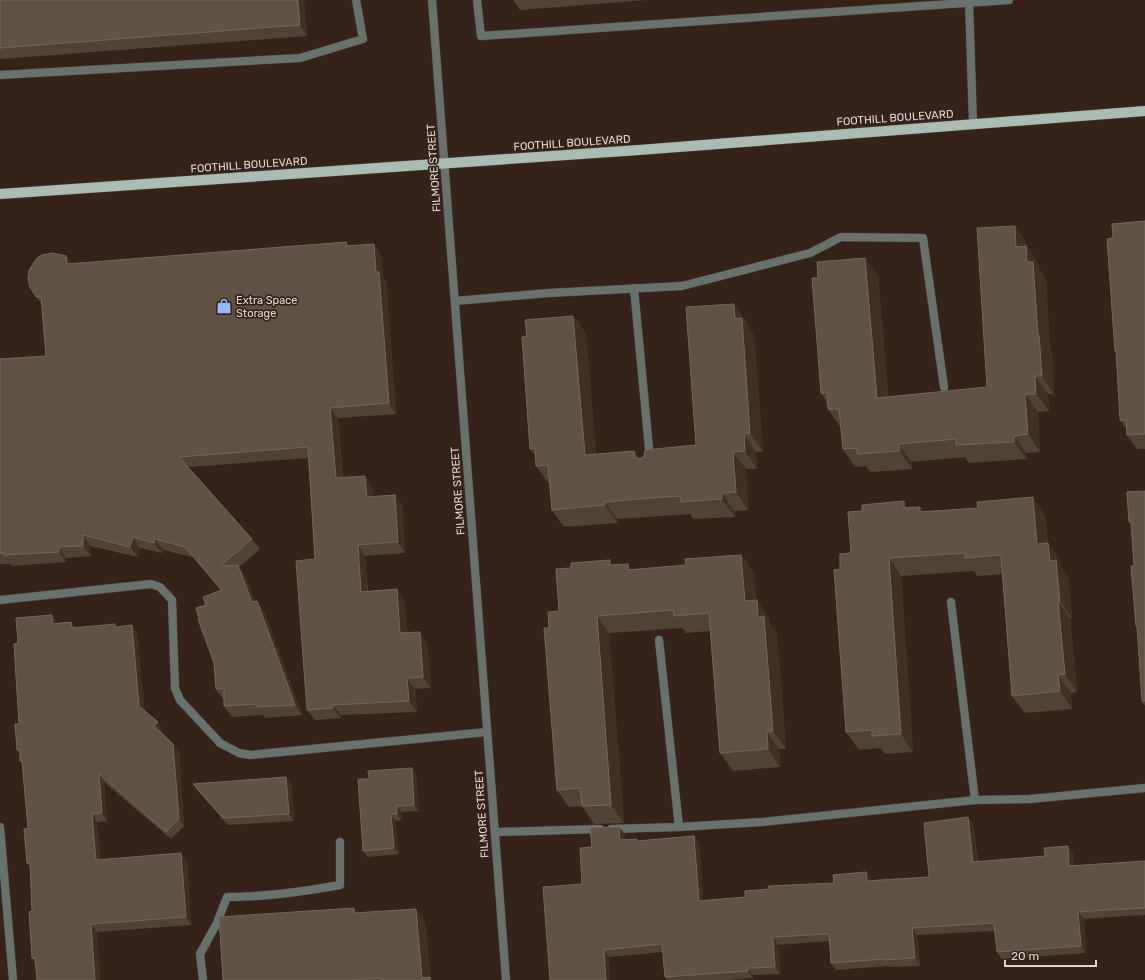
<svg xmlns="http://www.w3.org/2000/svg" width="1145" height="980" font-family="Rubik,sans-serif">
<rect width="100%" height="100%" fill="#35231a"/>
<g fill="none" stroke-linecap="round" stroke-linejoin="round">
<defs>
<g id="service">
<polyline points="477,0 481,36 1009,0"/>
<polyline points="969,0 973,124"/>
<polyline points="0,75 300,58 363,39 356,0"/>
<polyline points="634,288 650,459"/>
<polyline points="455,301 549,293 682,286 810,253 841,237 923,238 944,387"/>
<polyline points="951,602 975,800"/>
<polyline points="659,640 679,827"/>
<polyline points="611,829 679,827 762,822 975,800 1030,799 1145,788"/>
<polyline points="495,832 600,829"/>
<path d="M203,980L200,954L217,923L227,897C265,897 302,892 340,885V842"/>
</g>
<g id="minor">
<polyline points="432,0 506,980"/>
<polyline points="0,600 151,584 160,587 172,600 175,688 180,700 220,743 239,753 250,755 487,732"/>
<polyline points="0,827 13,980"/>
</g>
<polyline id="primary" points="0,194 639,150 1145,111"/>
</defs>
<use href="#service" stroke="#514037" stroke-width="9"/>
<use href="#minor" stroke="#514037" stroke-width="9"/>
<use href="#primary" stroke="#514037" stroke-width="11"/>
<use href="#service" stroke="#68726d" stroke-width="8"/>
<use href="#minor" stroke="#68726d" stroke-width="8"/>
<use href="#primary" stroke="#a9bdb2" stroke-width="10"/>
</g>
<g fill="#504334">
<polygon points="0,0 304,0 307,36 0,59"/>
<polygon points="513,0 647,0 520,10"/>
<polygon points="1145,221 1145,449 1137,449 1127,435 1127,430 1120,420 1116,352 1115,351 1113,238"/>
<polygon points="1015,226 1027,244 1028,248 1038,264 1039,269 1046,279 1050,350 1052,352 1054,394 1048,394 1049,411 1038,412 1040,452 1026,453 1027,459 969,463 965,457 911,462 912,469 870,472 866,466 855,467 843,449 841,427 840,427 828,409 827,403 821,393 818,278 865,258 878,276 888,397 987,387"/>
<polygon points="346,242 349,246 381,255 383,278 386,282 396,414 338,418 343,478 365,476 372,487 373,496 395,495 402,505 405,553 365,556 368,591 397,589 404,600 407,633 427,643 431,688 415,689 417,712 341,715 341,718 315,720 307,710 315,559 308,458 188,467 252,539 260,549 239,567 245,576 255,601 264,611 302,715 265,718 263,715 232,717 224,706 224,699 223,699 216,689 214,663 199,618 206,605 221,591 193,557 163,550 162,553 140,548 138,557 90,546 91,556 66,558 66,562 12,566 10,564 1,564 0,563 0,359 46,356 42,304 36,297 72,264"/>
<polygon points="734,304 746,321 747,325 754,336 763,451 756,452 757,469 746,469 748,510 734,511 735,517 693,519 690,514 677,515 617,519 618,523 564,527 552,510 550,484 549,484 536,466 536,456 530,449 527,336 573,316 586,334 596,454 634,451 639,458 696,445"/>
<polygon points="1145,491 1145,706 1142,701 1137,628 1136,626 1134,566 1131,525 1129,522"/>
<polygon points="904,501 908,508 920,507 923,511 1045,515 1048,543 1061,561 1061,567 1068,578 1072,619 1070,619 1077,692 1071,693 1072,709 1025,713 1012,696 1002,574 977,576 974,571 901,576 913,752 885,754 881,748 859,750 846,732 840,569 851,553 862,511"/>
<polygon points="741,555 754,572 756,600 769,618 770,624 777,634 786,749 779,749 780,767 733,771 720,753 710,631 686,633 682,628 609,633 624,823 594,824 582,806 569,807 557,790 549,628 559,611 571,568 613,565 632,570 686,565"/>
<polygon points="71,622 75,628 117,627 132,625 137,633 144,711 163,730 161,732 179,751 184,826 171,839 104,782 107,821 97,822 100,859 187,860 191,925 97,932 100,980 37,980 36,964 32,958 32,911 30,867 27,863 28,828 22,763 20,761 20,753 17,750 19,724 18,643 58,623"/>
<polygon points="412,768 416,774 419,811 402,812 402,820 395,821 399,854 368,857 363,851 369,779"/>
<polygon points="286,777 291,784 294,821 228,825 198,791 193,784"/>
<polygon points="968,817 973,825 978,862 1045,856 1073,853 1074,866 1145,861 1145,915 1110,917 1084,919 1086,953 1002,959 997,952 994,931 917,935 920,966 888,967 887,966 836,970 831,963 829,941 778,945 780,974 753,975 753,978 728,980 667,980 665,977 663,952 609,957 610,980 582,884 592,847 625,834 625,840 638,841 694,836 699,843 703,900 745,897 769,889 834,883 866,872 871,879 871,880 929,877"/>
<polygon points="416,909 425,922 430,977 432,980 223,980 357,913"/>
</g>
<g fill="#3f3022">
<polygon points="298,0 304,0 307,36 300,25"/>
<polygon points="1015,226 1027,244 1028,248 1038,264 1039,269 1046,279 1050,350 1052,352 1054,394 1042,376 1038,335 1016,247"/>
<polygon points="374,244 381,255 383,278 386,282 396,414 389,403"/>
<polygon points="66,256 74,266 67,264"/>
<polygon points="865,258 878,276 889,415 877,398"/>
<polygon points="734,304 746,321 747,325 754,336 763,451 750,433 735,319"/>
<polygon points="573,316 586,334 598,473 585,455"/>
<polygon points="1035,376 1048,394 1049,411 1036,394"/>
<polygon points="1025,394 1038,412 1040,452 1028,434"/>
<polygon points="330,408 338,418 343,489 336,478"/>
<polygon points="744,434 756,452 757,469 745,451"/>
<polygon points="1014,436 1026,453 1027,459 1014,442"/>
<polygon points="899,444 911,462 912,469 900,451"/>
<polygon points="634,451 646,468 635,457"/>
<polygon points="733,452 746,469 748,510 736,492"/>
<polygon points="365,476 372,487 374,507 367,497"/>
<polygon points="722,493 734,511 735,517 722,499"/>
<polygon points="395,495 402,505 405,553 398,542"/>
<polygon points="1033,497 1045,515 1049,562 1037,544"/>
<polygon points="904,501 916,519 904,508"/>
<polygon points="605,502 617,519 618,523 605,505"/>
<polygon points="920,507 932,524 920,512"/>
<polygon points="83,535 90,546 91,556 83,546"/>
<polygon points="133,537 140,548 138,557 130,547"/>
<polygon points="155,539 163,550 162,553 154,543"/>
<polygon points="1048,543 1061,561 1061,567 1068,578 1072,619 1060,601 1050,561"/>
<polygon points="358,545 365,556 368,602 361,592"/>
<polygon points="59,547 66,558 66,562 59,552"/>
<polygon points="741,555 754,572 757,619 745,601"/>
<polygon points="889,558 901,576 913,752 901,734"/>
<polygon points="610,560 622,578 610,565"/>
<polygon points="628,564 640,582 628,570"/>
<polygon points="238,565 245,576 259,613 252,602"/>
<polygon points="397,589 404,600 407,644 400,633"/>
<polygon points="757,600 769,618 770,624 777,634 786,749 773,731 758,617"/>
<polygon points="257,601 264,611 302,715 295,705"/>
<polygon points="1058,601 1070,619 1077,692 1065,674"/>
<polygon points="52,615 58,623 58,631 53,624"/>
<polygon points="597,616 609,633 624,823 611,805"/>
<polygon points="71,622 76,630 72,628"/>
<polygon points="132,625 137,633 145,714 139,706"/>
<polygon points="420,632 427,643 431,688 423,677"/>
<polygon points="1058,675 1071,693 1072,709 1060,691"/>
<polygon points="407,678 415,689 417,712 409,701"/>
<polygon points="333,705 341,715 341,718 333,708"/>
<polygon points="158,722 163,730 159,734 154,726"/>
<polygon points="767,732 779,749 780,767 768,749"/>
<polygon points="173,744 179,751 184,826 179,818"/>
<polygon points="412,768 416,774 419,811 414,805"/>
<polygon points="99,774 104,782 107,821 102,813"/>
<polygon points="286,777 291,784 294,821 289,814"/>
<polygon points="397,806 402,812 402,820 397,814"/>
<polygon points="92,814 97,822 101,867 96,860"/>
<polygon points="391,814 395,821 399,854 394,848"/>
<polygon points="968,817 973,825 978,869 973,862"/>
<polygon points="619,827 625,834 626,847 620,840"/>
<polygon points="694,836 699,843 704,908 699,901"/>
<polygon points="1068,846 1073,853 1074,874 1069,866"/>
<polygon points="181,853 187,860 191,925 186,917"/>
<polygon points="866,872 871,879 872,888 867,881"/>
<polygon points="354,908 362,920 354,913"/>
<polygon points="416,909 425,922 430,980 422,978"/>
<polygon points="1078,912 1084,919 1086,953 1081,946"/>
<polygon points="91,924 97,932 100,980 95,980"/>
<polygon points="912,928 917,935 920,966 915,958"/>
<polygon points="773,937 778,945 780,974 775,967"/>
<polygon points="604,950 609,957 610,980 606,980"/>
<polygon points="748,968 753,975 753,978 748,971"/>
</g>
<g fill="#605345" stroke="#74675a">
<polygon points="0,0 298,0 300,25 0,48"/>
<polygon points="1145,221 1145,434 1127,435 1126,420 1120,420 1116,350 1115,351 1107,239 1113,238 1112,224"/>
<polygon points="1015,226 1016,247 1026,246 1027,262 1033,262 1038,335 1039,335 1042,376 1035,376 1036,394 1025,394 1028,434 1014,436 1014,442 956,445 956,439 899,444 900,451 857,454 857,448 843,449 839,409 828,409 827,393 821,393 812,278 818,278 817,262 865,258 877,398 987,387 977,228"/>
<polygon points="346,242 347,246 374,244 376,272 379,272 389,403 330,408 336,478 365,476 367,497 395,495 398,542 358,545 361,592 397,589 400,633 420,632 423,677 407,678 409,701 333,705 333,708 307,710 296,561 315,559 308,447 179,457 252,539 220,566 238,565 252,602 257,601 295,705 257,707 257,704 224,706 224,688 216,689 214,663 198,619 199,618 196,608 206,605 203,597 222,590 185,547 155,539 154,543 133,537 130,547 83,535 83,546 59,547 59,552 4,555 4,553 0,553 0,359 46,356 41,296 36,297 30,287 28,279 29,270 37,258 42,255 53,253 66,256 67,264"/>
<polygon points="734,304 735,319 742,318 750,433 744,434 745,451 733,452 736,492 722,493 722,499 681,502 680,496 664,497 605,502 605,505 552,510 548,465 536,466 535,448 530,449 522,337 527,336 525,320 573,316 585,455 634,451 635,457 640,459 644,456 645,450 696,445 686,307"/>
<polygon points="1145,491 1145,701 1142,701 1137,626 1136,626 1131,566 1134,566 1131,522 1129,522 1127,492"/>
<polygon points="1033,497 1037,544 1048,543 1050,561 1056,560 1060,601 1058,601 1065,674 1058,675 1060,691 1012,696 1001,555 965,558 965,553 889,558 901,734 872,736 872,730 846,732 834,570 840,569 840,554 851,553 848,512 862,511 862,505 904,501 904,508 920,507 920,512 978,508 977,502"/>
<polygon points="741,555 745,601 757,600 758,617 764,616 773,731 767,732 768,749 720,753 709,613 674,616 673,610 597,616 611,805 582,806 580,788 557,790 544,628 549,628 548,612 559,611 556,569 571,568 571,563 610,560 610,565 628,564 628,570 686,565 685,559"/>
<polygon points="52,615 53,624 71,622 72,628 115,624 115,627 132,625 139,706 158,722 154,726 173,744 179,818 166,832 99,774 102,813 92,814 96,860 181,853 186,917 91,924 95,980 37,980 35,958 32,958 29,912 32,911 30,863 27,863 24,829 28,828 22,761 20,761 20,749 17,750 15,724 19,724 14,644 18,643 16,618"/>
<polygon points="412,768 414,805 397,806 397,814 391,814 394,848 363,851 358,779 369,779 368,771"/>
<polygon points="286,777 289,814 223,818 193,784"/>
<polygon points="968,817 973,862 1045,856 1044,848 1068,846 1069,866 1145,861 1145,908 1105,910 1078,912 1081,946 997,952 994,923 912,928 915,958 883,960 883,959 831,963 829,934 773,937 775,967 748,968 748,971 665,977 662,944 604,950 606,980 550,980 543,887 582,884 580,848 592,847 590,828 619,827 620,840 637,839 637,841 694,836 699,901 745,897 745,891 769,889 768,886 834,883 833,875 866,872 867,881 929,877 924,823"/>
<polygon points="354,908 354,913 416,909 422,978 430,977 430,980 381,980 381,978 354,980 223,980 219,917"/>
</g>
<defs>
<symbol id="shop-bare" viewBox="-9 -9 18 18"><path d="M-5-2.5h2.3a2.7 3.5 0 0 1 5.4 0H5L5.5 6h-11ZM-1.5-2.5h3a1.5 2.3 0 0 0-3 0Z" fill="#96b6fd" stroke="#35231a" stroke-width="2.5" paint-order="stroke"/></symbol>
</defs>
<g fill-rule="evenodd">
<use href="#shop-bare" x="213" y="295" width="22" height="22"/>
</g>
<g text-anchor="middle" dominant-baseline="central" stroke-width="3.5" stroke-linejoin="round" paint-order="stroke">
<g font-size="11" fill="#e3d6d0" stroke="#35231a">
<text transform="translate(895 118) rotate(-4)">FOOTHILL BOULEVARD</text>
<text transform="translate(572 143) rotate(-4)">FOOTHILL BOULEVARD</text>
<text transform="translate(249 165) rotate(-4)">FOOTHILL BOULEVARD</text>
<text transform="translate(434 168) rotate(-94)">FILMORE STREET</text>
<text transform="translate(458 491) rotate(-94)">FILMORE STREET</text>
<text transform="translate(482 814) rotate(-94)">FILMORE STREET</text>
</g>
<g font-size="11" fill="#e3d6d0" stroke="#35231a" text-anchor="start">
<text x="236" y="300">Extra Space<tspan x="236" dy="13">Storage</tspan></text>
</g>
</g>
<path d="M1005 960v6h91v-6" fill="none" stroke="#e3d6d0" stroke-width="2"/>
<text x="1011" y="960" font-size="12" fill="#e3d6d0" stroke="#35231a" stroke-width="3" paint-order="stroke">20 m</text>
</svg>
